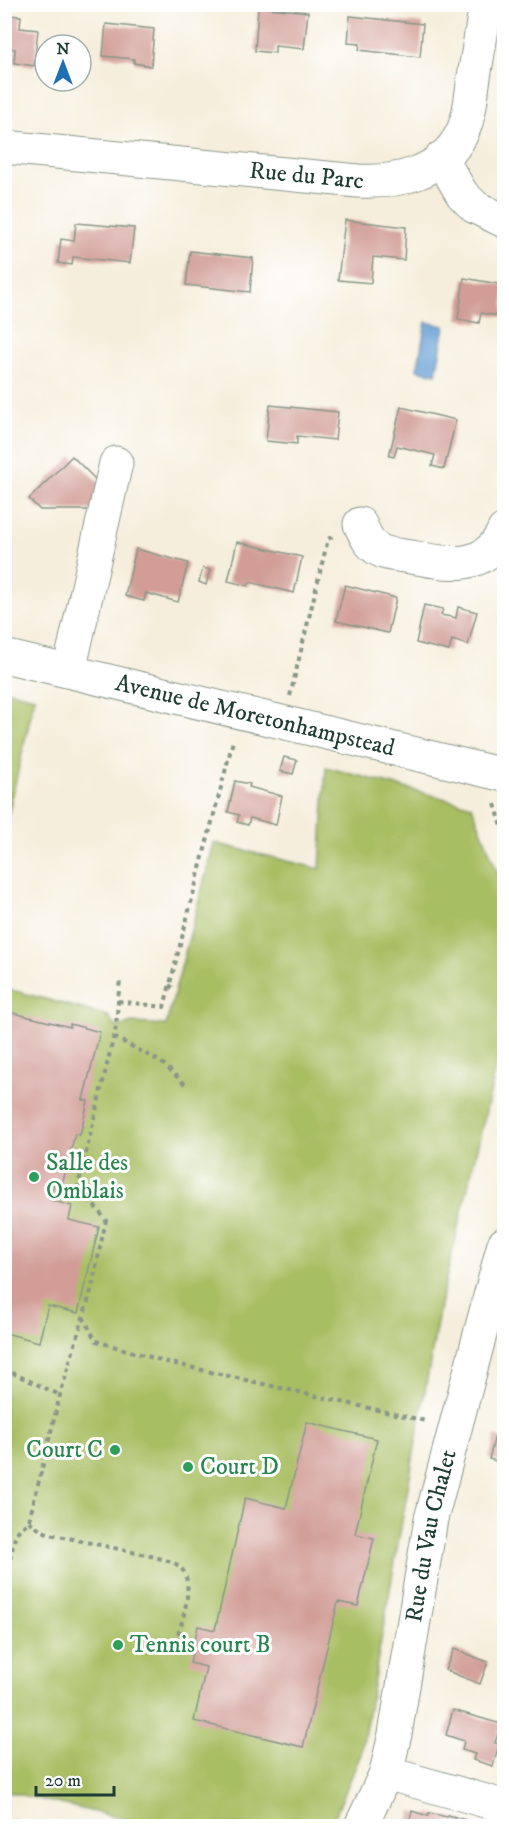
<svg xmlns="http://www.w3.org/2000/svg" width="509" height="1831" font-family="'IM FELL DW Pica',serif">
<rect width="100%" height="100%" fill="#fff"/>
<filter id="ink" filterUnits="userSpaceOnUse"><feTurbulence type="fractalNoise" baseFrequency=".0167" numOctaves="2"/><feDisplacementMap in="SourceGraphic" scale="12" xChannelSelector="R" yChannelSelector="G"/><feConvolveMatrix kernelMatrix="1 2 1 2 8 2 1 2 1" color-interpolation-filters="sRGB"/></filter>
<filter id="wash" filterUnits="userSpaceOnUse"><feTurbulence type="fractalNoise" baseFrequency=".008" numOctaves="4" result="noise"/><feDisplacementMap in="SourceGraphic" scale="24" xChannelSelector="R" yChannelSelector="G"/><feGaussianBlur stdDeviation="1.35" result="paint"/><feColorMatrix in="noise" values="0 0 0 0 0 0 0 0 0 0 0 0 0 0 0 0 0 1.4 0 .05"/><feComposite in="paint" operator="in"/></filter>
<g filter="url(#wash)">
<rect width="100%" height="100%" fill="#f6eedc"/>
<g fill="#a8be62" stroke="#647e4b" stroke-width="1.5">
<polygon points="5,690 35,697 5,828 4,690"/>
<polygon points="326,767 472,806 504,889 504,1035 441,1300 361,1754 331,1826 154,1826 5,1791 4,988 108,1016 116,1027 133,1023 166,1025 214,843 320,869"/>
</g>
<polygon fill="#659fd4" stroke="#426e84" stroke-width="1.5" points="426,322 445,326 436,374 417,370"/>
<g id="blocks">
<g fill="#d19d96">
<polygon points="258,7 308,12 304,49 275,46 275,53 255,51"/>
<polygon points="4,15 21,16 20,28 38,30 34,66 14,63 15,49 4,47"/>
<polygon points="350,16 423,24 420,57 359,50 360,44 348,43"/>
<polygon points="106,24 154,29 151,66 134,63 134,59 103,56"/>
<polygon points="345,220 406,227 404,260 373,257 371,283 338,280"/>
<polygon points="76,223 134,228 130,263 73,257 72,265 58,263 61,239 74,241"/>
<polygon points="190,251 253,258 250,292 186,285"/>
<polygon points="464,278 504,285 504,317 481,313 479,323 458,319"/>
<polygon points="270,405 338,412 335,440 297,436 297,444 266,441"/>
<polygon points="401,407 456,420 444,469 432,466 435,455 397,446 394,457 389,456"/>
<polygon points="72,456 109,493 93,510 40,510 29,499"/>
<polygon points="237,542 302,557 294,593 250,582 248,586 228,581"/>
<polygon points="136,549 188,563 178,602 146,593 144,601 125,596"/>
<polygon points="203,568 210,570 206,585 199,582"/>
<polygon points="345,585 396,598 388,633 336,621"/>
<polygon points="424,605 443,609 441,615 456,618 458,607 477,612 468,645 452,640 449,651 416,643"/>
<polygon points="284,757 297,760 293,774 280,771"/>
<polygon points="235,781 250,784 249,787 282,796 276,825 250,818 248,825 237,822 239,815 228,812"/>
<polygon points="5,1011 70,1027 70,1024 100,1032 83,1100 88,1101 80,1135 75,1134 62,1185 54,1182 50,1200 72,1206 69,1220 99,1227 78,1313 48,1306 39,1342 5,1333"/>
<polygon points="307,1422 377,1439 355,1534 374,1538 358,1606 338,1602 303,1747 194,1721 206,1667 190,1663 198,1626 215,1630 245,1498 286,1508"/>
<polygon points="495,1436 504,1439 504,1463 489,1459"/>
<polygon points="454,1649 488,1662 480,1684 445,1670"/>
<polygon points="453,1710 501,1724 495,1743 499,1744 493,1766 473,1760 475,1754 462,1750 464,1741 446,1735"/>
<polygon points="412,1811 428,1816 429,1813 447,1817 448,1815 466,1820 464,1826 408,1826"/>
</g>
</g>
</g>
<g filter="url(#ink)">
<use href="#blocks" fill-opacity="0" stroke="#8a9688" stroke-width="1.5"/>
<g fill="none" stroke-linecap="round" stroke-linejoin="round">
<defs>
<g id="minor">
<path id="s1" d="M4,147L358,181C398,183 441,173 461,135C470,117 471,96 474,77C478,53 482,29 486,4"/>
<polyline points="441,158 462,194 475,207 504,221"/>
<path d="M360,524C365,534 368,544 379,550C387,555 401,555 411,557C449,564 485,572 504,530"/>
<path id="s2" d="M4,656L504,775"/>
<polyline points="69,671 116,463"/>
<polyline points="386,1773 496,1804"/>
<path id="s3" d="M361,1826L386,1773L395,1734L431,1519L504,1244"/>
</g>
</defs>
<use href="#minor" stroke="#8a9688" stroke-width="35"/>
<g stroke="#8a9688" stroke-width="4" stroke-dasharray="4.5 4.5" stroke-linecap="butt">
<polyline points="290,696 328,539 335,535"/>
<polyline points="495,804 504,833"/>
<polyline points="169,985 176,990"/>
<polyline points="118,1001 164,1007 233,741"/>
<polyline points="114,1037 161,1062 188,1087"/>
<polyline points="83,1317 96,1341 167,1362 426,1421"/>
<polyline points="4,1369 60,1395"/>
<path d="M29,1521L40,1530L50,1534L155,1557C163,1560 175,1561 181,1568C196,1584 181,1624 176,1642L193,1647"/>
<polyline points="4,1585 16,1533 29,1521 60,1395 91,1291 106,1220 78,1186 116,1027 120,978"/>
<polyline points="4,1818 20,1822"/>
</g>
<use href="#minor" stroke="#fff" stroke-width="33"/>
</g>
</g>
<g fill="#2e9e5b" stroke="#fff" stroke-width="2">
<circle cx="34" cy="1177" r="6"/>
<circle cx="115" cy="1450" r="6"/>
<circle cx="188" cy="1467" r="6"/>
<circle cx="118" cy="1645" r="6"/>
</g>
<g text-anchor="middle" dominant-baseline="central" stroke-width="6" stroke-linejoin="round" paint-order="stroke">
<g font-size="24" fill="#1f3d34" stroke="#fff">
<text stroke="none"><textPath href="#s1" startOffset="304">Rue du Parc</textPath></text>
<text stroke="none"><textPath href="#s2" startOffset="258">Avenue de Moretonhampstead</textPath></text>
<text stroke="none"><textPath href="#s3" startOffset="300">Rue du Vau Chalet</textPath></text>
</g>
<g font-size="24" fill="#27864d" stroke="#fff" text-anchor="start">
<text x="46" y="1163">Salle des<tspan x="46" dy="28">Omblais</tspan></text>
<text x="103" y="1450" text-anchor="end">Court C</text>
<text x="200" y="1467">Court D</text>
<text x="130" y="1645">Tennis court B</text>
</g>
</g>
<rect width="509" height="1831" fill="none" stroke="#fff" stroke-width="24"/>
<g transform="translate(63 63)"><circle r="28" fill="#ffffff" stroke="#a5b1ae" stroke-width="1.5"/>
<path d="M0-4.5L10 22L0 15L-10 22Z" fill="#1f6fb2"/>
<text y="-9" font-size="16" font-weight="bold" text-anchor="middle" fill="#1f3d34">N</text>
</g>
<path d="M36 1786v9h78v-9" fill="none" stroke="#1f3d34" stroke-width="3"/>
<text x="45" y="1786" font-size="18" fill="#1f3d34" stroke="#ffffff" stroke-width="4.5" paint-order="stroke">20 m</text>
</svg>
